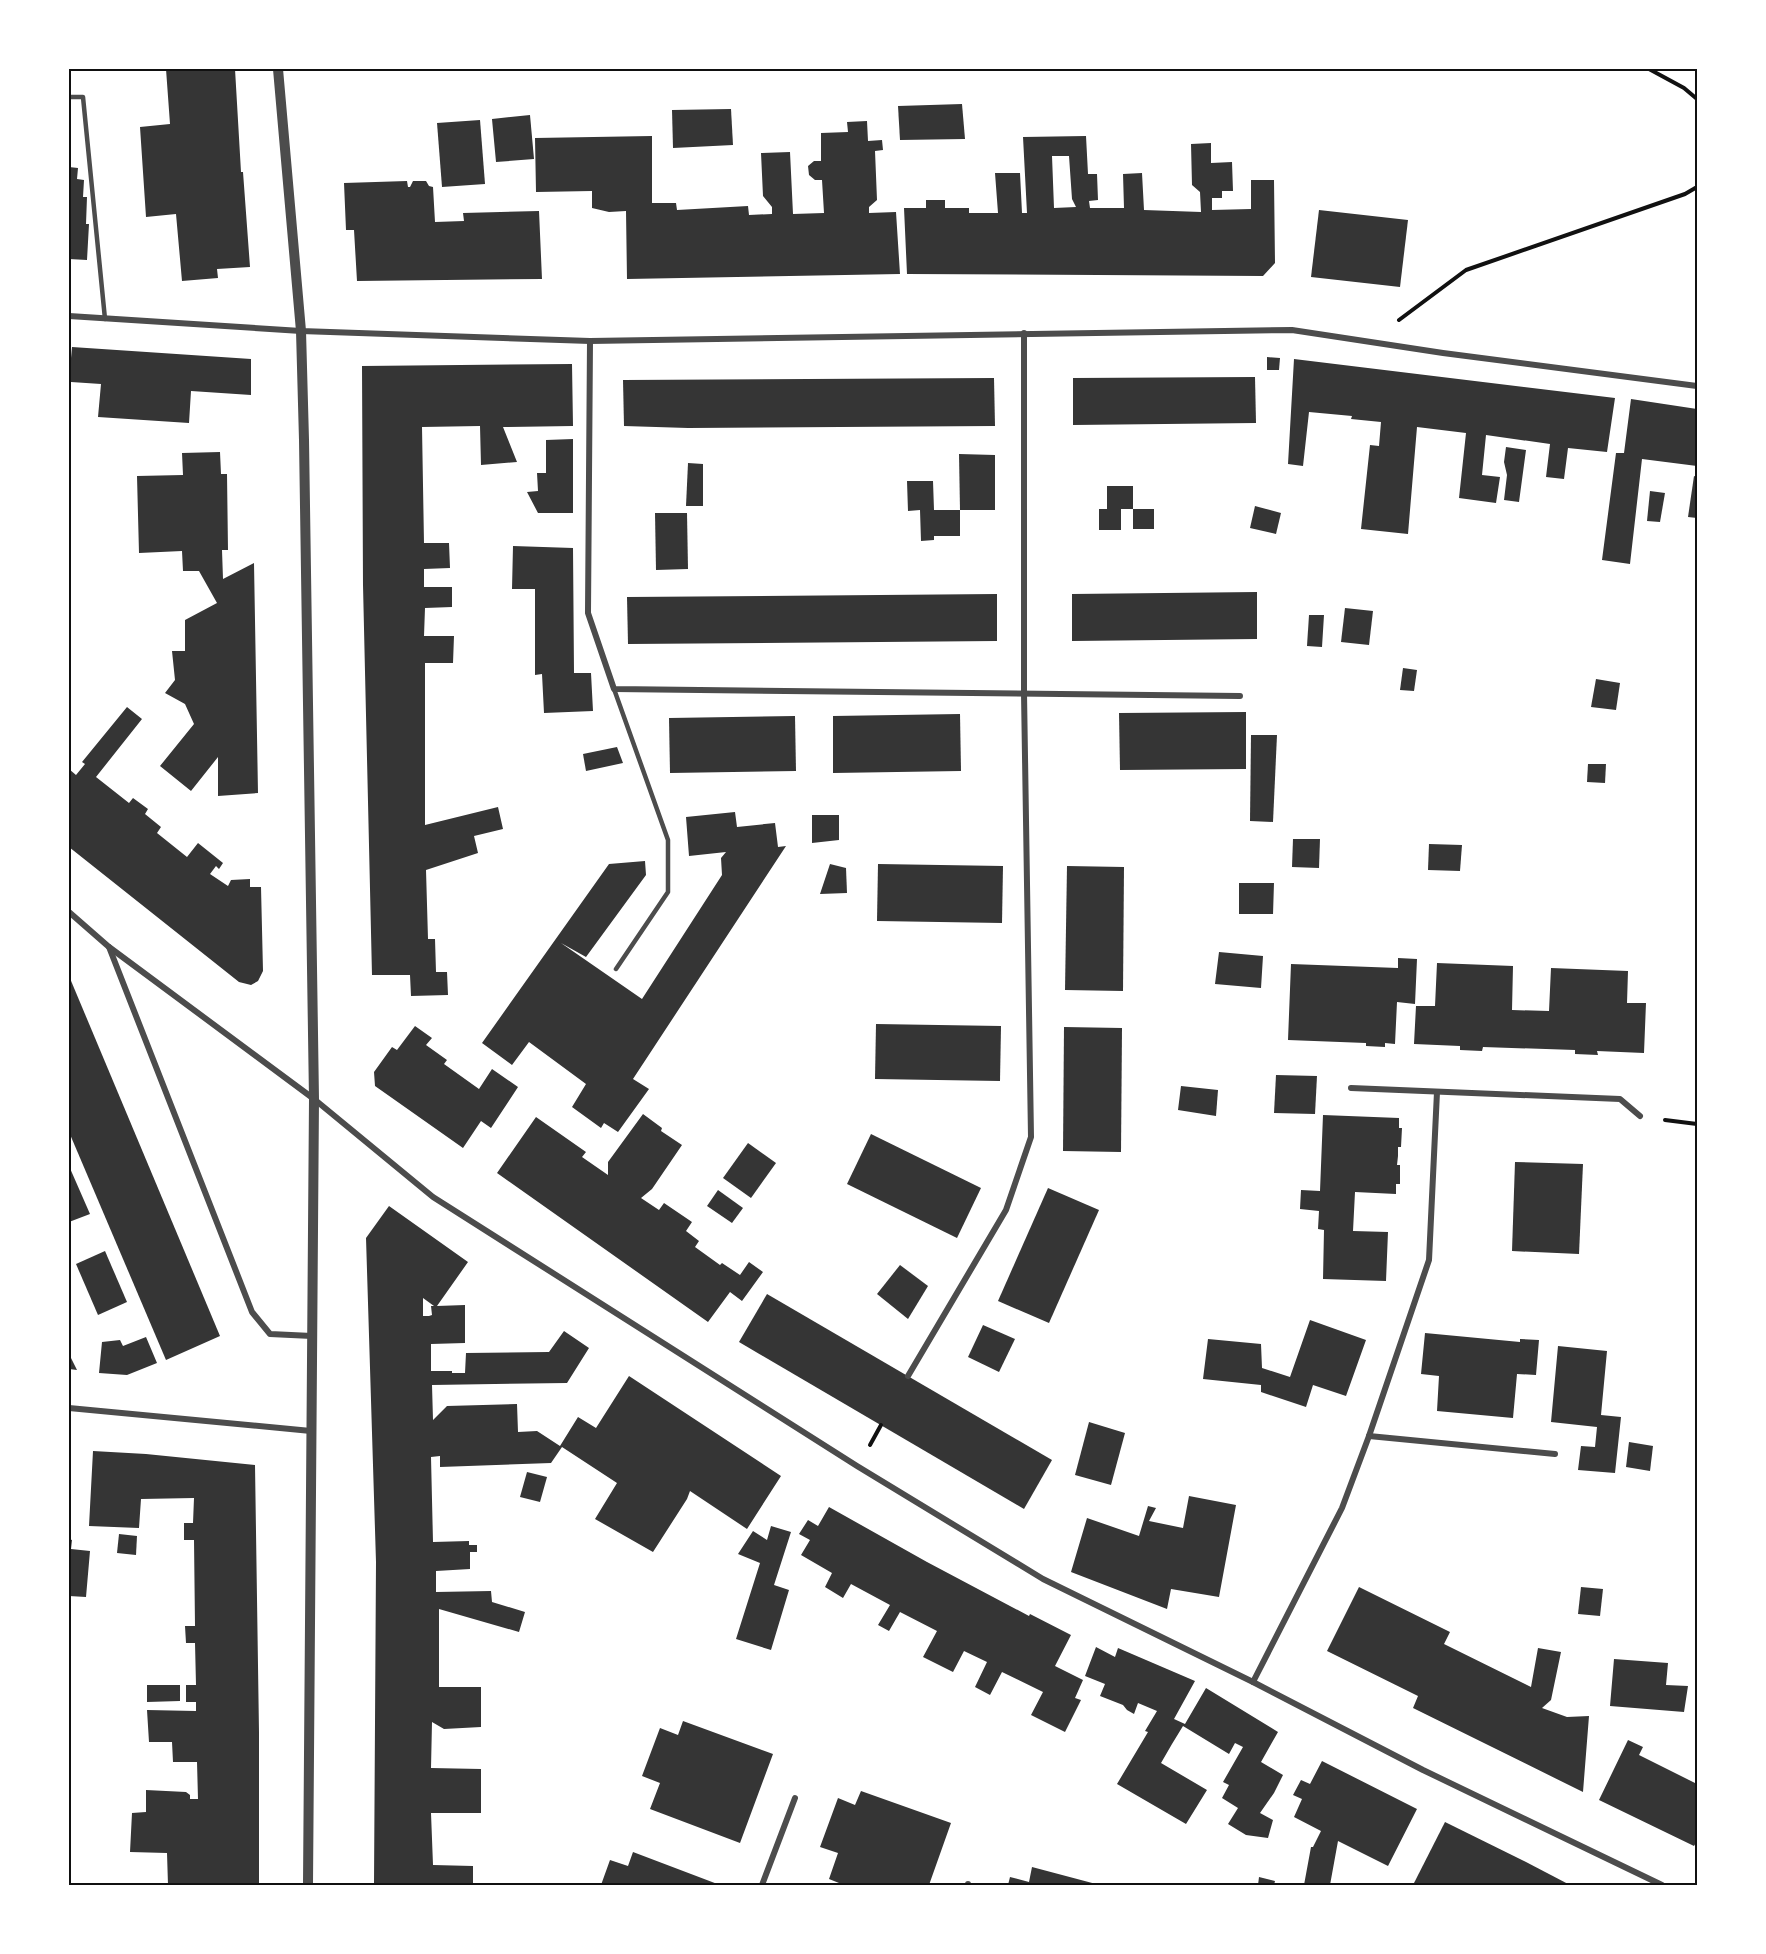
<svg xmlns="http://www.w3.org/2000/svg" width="1766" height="1954" font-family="'Work Sans',sans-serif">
<rect width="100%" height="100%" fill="#fff"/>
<g fill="#353535" fill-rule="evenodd">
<polygon points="166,69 235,69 241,172 243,172 250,267 217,269 218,278 182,281 176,214 146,217 140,127 170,124"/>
<polygon points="962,104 965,139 900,140 898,106"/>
<polygon points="731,109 733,145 673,148 672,110"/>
<polygon points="530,115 534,159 496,162 492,119"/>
<polygon points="480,120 485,184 442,187 437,123"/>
<polygon points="867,121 868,141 882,140 883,150 875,151 877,200 869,207 869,213 896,212 900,274 627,279 626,211 609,212 592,208 592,191 536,192 535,138 652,136 652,203 676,203 677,210 748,206 749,215 772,214 772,207 763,196 761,153 790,152 793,214 824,213 822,180 815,180 809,175 808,166 814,161 821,161 821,133 848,132 847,122"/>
<path d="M1086,136L1088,174H1097L1098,200L1089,201L1090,208H1124L1123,174L1142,173L1144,210L1201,212L1200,192L1192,185L1191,144L1211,143V163L1232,162L1233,191H1222V198H1212V210L1251,209V180H1274L1275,263L1263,276L907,274L904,208H926V200H945V208H969V213H998L995,173H1020L1022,213H1027L1023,137ZM1052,156H1069L1072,199L1076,207L1054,208Z"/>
<polygon points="69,167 78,168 77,179 84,180 83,197 87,197 86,224 89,224 87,260 69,259"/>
<polygon points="407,181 408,187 410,187 413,181 426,181 429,186 433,187 435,222 464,221 463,213 539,211 542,279 357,281 354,230 346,230 344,183"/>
<polygon points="1319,210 1408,220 1400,287 1311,277"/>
<polygon points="72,347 251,359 251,395 191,391 189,423 98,417 101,384 71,382 71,392 69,392 69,358 71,358"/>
<polygon points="1267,357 1280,358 1279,370 1267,370"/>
<polygon points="1294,359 1615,398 1607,452 1568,448 1564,479 1546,477 1550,444 1486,435 1482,475 1500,477 1496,503 1459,498 1466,433 1417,427 1408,534 1361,529 1370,445 1379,446 1381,422 1351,419 1352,416 1309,412 1303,466 1288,464"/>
<polygon points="572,364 573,426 503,427 517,462 481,465 480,426 422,427 424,543 449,543 450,568 424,569 424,587 452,587 452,607 425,608 424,636 454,636 453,663 425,663 425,825 498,807 503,829 474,836 478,853 426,870 428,939 435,939 436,972 447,972 448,995 411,996 410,975 372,975 363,585 362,366"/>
<polygon points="1255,377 1256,423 1073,425 1073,378"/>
<polygon points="994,378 995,426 688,428 624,426 623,380"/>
<polygon points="1631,399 1697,409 1697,466 1642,459 1630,564 1602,560 1616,453 1624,453"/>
<polygon points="573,439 573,513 538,513 527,492 538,491 537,473 546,473 546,440"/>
<polygon points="1506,447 1526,450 1519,502 1504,500 1507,475 1504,462"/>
<polygon points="220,452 221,474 227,474 228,550 222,550 223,579 254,563 258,793 218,796 218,757 191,791 160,766 194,724 185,704 165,693 175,680 172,651 185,651 185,620 217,603 199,571 183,571 182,551 139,553 137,476 183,475 182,453"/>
<polygon points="959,454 995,455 995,510 960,510"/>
<polygon points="688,463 703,464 703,506 686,506"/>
<polygon points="1694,476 1697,477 1697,518 1688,517"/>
<polygon points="907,481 933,481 934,510 960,510 960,536 934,536 934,540 921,541 920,510 908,511"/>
<polygon points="1107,486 1133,486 1133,509 1121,509 1121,530 1099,530 1099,509 1107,509"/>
<polygon points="1650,491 1665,493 1660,522 1647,521"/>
<polygon points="1255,506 1281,513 1276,534 1250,528"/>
<rect x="1133" y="509" width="21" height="20"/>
<polygon points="655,513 687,513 688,569 656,570"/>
<polygon points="513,546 573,548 574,673 591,673 593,711 544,713 542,674 535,675 535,589 512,589"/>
<polygon points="1257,592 1257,639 1072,641 1072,594"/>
<polygon points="997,594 997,641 628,644 627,597"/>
<polygon points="1345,608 1373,611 1369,645 1341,642"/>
<polygon points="1309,615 1324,615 1322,647 1307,646"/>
<polygon points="1403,668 1417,670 1414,691 1400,690"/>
<polygon points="1596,679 1620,683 1616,710 1591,707"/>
<polygon points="127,707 142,719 96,777 129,803 133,798 148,809 145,814 161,827 157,833 187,857 198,843 223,863 219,869 216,866 210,874 228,886 231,880 250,879 250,887 261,887 263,971 258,981 251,985 239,982 69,847 69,769 76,775 85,764 82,762"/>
<polygon points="1246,712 1246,769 1120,770 1119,713"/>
<polygon points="960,714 961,771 833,773 833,716"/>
<polygon points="795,716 796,771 670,773 669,718"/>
<polygon points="1251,735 1277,735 1273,822 1250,821"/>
<polygon points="617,747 623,763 586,771 583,754"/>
<polygon points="1588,764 1606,764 1605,783 1587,782"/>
<polygon points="735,812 737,827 775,823 778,847 786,846 633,1079 649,1089 618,1132 604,1123 601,1128 572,1107 586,1084 529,1042 512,1065 482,1043 609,864 645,861 646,875 586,957 561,943 642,999 722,875 721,858 726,852 689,856 686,817"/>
<polygon points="812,815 839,815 839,840 812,843"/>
<polygon points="1293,839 1320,839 1319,868 1292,867"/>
<polygon points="1429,844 1462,845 1460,871 1428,870"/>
<polygon points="830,864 846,868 847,893 820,894"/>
<polygon points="878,864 1003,866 1002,923 877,921"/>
<polygon points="1067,866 1124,867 1123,991 1065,990"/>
<polygon points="1239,883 1274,883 1273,914 1239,914"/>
<polygon points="1219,952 1263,956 1261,988 1215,984"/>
<polygon points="1398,958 1417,959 1415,1004 1397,1002 1395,1044 1385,1043 1385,1047 1366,1046 1366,1043 1288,1040 1291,964 1398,968"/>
<polygon points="1437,963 1513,966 1512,1010 1549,1011 1551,968 1628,971 1627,1003 1646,1003 1644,1053 1597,1051 1598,1055 1575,1054 1575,1050 1483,1047 1482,1051 1460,1050 1460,1046 1414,1044 1416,1006 1435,1006"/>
<polygon points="69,976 220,1336 166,1360 69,1132"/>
<polygon points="876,1024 1001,1026 1000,1081 875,1079"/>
<polygon points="415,1026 432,1038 426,1045 447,1060 444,1064 479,1089 492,1069 518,1087 491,1128 481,1121 463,1148 375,1086 374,1072 392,1047 397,1050"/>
<polygon points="1064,1027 1122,1028 1121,1152 1063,1151"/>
<polygon points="1276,1075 1317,1076 1315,1114 1274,1113"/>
<polygon points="1181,1086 1218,1090 1216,1116 1178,1110"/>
<polygon points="643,1114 662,1128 661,1131 682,1145 652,1189 641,1198 659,1210 664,1203 692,1222 686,1231 699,1241 695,1247 720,1265 722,1263 740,1275 749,1262 763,1272 742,1301 730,1292 708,1322 497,1173 536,1117 586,1152 582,1157 608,1175 608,1162"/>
<polygon points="1323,1115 1399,1118 1399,1128 1402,1128 1401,1147 1398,1147 1398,1156 1397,1165 1400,1165 1400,1184 1396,1184 1396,1194 1355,1192 1353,1231 1388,1232 1386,1281 1323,1279 1324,1230 1318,1229 1319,1211 1300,1209 1301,1190 1320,1191"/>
<polygon points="871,1134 981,1188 957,1238 847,1184"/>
<polygon points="748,1143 776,1163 751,1198 723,1178"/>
<polygon points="1515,1162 1583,1164 1579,1254 1512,1251"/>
<polygon points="69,1166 90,1214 69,1222"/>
<polygon points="1048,1188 1099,1210 1049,1323 998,1301"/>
<polygon points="718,1190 743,1208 732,1223 707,1206"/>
<path d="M389,1206L468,1262L437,1306L465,1305V1343L431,1344V1371H452V1373H465L466,1353L549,1352L564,1331L589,1348L567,1383L432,1385L433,1420L447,1406L517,1404L518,1432L537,1431L560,1446L578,1417L596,1428L629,1376L781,1476L747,1529L690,1491L687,1499L653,1552L595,1519L617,1483L562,1447L551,1463L440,1467V1456L431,1457L433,1542L469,1541V1545H477V1552H470V1569L436,1571V1592L491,1591L492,1602L525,1612L519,1632L439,1609V1687H481V1727L444,1729L432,1722L431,1768L481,1769V1813H431L433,1865L473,1866V1885H374L376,1562L366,1238ZM423,1298L434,1306H431L432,1315L429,1316H423Z"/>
<polygon points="105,1251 127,1302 98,1315 76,1264"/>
<polygon points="900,1265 928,1286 908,1319 877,1294"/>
<polygon points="767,1294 1052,1460 1024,1509 739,1342"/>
<polygon points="1310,1320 1366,1340 1346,1396 1313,1385 1306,1407 1261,1392 1261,1385 1203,1379 1208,1339 1261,1344 1262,1368 1290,1377"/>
<polygon points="983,1325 1015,1339 999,1372 968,1357"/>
<polygon points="1425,1333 1520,1342 1520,1339 1539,1340 1536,1375 1517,1374 1513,1418 1437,1411 1439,1376 1421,1374"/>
<polygon points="146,1337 157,1363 127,1375 99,1373 102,1342 120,1340 123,1346"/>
<polygon points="1558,1346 1607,1351 1601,1415 1621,1417 1615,1473 1578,1470 1581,1446 1595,1447 1597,1427 1551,1422"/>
<polygon points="69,1354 77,1370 69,1369"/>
<polygon points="1089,1422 1125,1433 1111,1485 1075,1475"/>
<polygon points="1629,1442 1653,1446 1650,1471 1626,1467"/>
<polygon points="93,1451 146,1454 255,1465 259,1732 259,1885 168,1885 167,1853 130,1852 132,1813 146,1812 146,1790 186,1792 190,1795 190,1799 198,1799 197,1762 173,1762 172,1742 149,1742 147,1710 196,1711 196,1702 186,1702 186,1685 196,1685 195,1643 186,1643 185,1626 195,1626 194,1540 184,1540 184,1523 193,1523 194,1498 141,1499 139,1528 89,1526"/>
<polygon points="527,1472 547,1477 540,1502 520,1497"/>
<polygon points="1189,1496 1236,1505 1219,1597 1171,1589 1167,1609 1071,1572 1087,1518 1139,1536 1148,1506 1156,1508 1149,1521 1183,1528"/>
<polygon points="829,1507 927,1562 1029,1616 1030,1614 1071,1635 1055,1666 1083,1680 1075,1698 1081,1700 1065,1732 1031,1715 1043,1692 1002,1672 990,1695 975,1687 987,1662 964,1651 953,1672 923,1657 937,1631 900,1612 889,1631 878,1625 890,1605 851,1584 843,1598 825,1587 832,1573 801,1555 810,1540 799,1534 808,1520 818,1526"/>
<polygon points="771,1526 791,1532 774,1585 789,1590 771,1650 736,1639 760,1563 738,1554 753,1531 767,1540"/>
<polygon points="119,1534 137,1536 136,1555 117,1553"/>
<polygon points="69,1539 72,1540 71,1549 90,1551 86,1597 69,1596"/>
<polygon points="1359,1587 1450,1632 1444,1644 1531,1687 1538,1648 1561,1652 1551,1700 1542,1708 1567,1717 1589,1716 1583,1792 1413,1708 1418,1696 1327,1651"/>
<polygon points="1581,1587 1603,1589 1600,1616 1578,1614"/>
<polygon points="1096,1647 1115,1657 1118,1648 1195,1681 1174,1719 1185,1724 1206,1688 1278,1732 1261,1762 1283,1775 1274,1793 1260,1813 1273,1820 1268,1838 1246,1835 1228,1824 1238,1808 1222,1798 1229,1785 1223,1782 1243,1747 1235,1743 1229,1754 1183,1726 1172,1744 1161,1763 1207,1790 1186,1824 1117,1784 1148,1732 1145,1731 1157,1711 1138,1703 1134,1714 1127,1710 1123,1705 1100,1696 1105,1684 1085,1676"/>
<polygon points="1614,1659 1668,1663 1666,1685 1688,1686 1684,1712 1610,1706"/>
<polygon points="147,1685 180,1685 180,1701 147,1702"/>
<polygon points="683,1721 773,1754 740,1843 650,1809 660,1783 642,1776 660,1728 678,1735"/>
<polygon points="1628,1740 1643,1747 1639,1755 1695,1783 1697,1779 1697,1841 1694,1846 1599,1800"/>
<polygon points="1322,1761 1417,1809 1388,1866 1338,1841 1330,1885 1304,1885 1311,1847 1313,1847 1321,1831 1294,1817 1302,1799 1293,1795 1301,1780 1310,1784"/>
<polygon points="861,1791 951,1823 929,1885 844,1885 829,1879 838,1853 820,1847 838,1798 855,1805"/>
<polygon points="1445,1822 1526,1862 1570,1885 1413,1885"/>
<polygon points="633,1852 720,1885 601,1885 610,1860 628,1866"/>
<polygon points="1032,1867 1096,1884 1096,1885 1008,1885 1010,1877 1029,1882"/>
<polygon points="1259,1877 1275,1881 1274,1885 1258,1885"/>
</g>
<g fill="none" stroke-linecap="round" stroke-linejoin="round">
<g stroke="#111" stroke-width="4">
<polyline points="1649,69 1684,88 1697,99"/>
<polyline points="1399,320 1466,270 1685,194 1697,187"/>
<polyline points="1665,1120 1697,1124"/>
<polyline points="870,1445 881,1425"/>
</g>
<g stroke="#4c4c4c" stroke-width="4.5">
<polyline points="69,97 83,97 105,319"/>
<polyline points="614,689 668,840 668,892 616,969"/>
</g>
<g stroke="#4c4c4c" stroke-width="6">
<polyline points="69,316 301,331 590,341 1292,330 1443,353 1697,386"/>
<polyline points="590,341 588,613 614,689 1240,696"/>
<polyline points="69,912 109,947 314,1099 433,1197 857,1466 1043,1579 1253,1682 1423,1770 1662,1885"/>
<polyline points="109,947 252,1312 270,1334 312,1336"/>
<polyline points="1351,1088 1620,1099 1640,1116"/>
<polyline points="908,1376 1006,1210 1031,1137 1024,693 1024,333"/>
<polyline points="69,1408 311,1431"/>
<polyline points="1369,1436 1555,1454"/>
<polyline points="1253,1682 1342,1508 1369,1436 1429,1260 1437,1092"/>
<polyline points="762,1885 795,1798"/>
<polyline points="968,1885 968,1884"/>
</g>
<polyline stroke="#4c4c4c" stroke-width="10" points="278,69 301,331 304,440 314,1099 308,1885"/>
</g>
<rect width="1766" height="1954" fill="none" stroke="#ffffff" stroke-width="141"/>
<rect x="70" y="70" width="1626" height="1814" fill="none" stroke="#111" stroke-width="2"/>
</svg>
